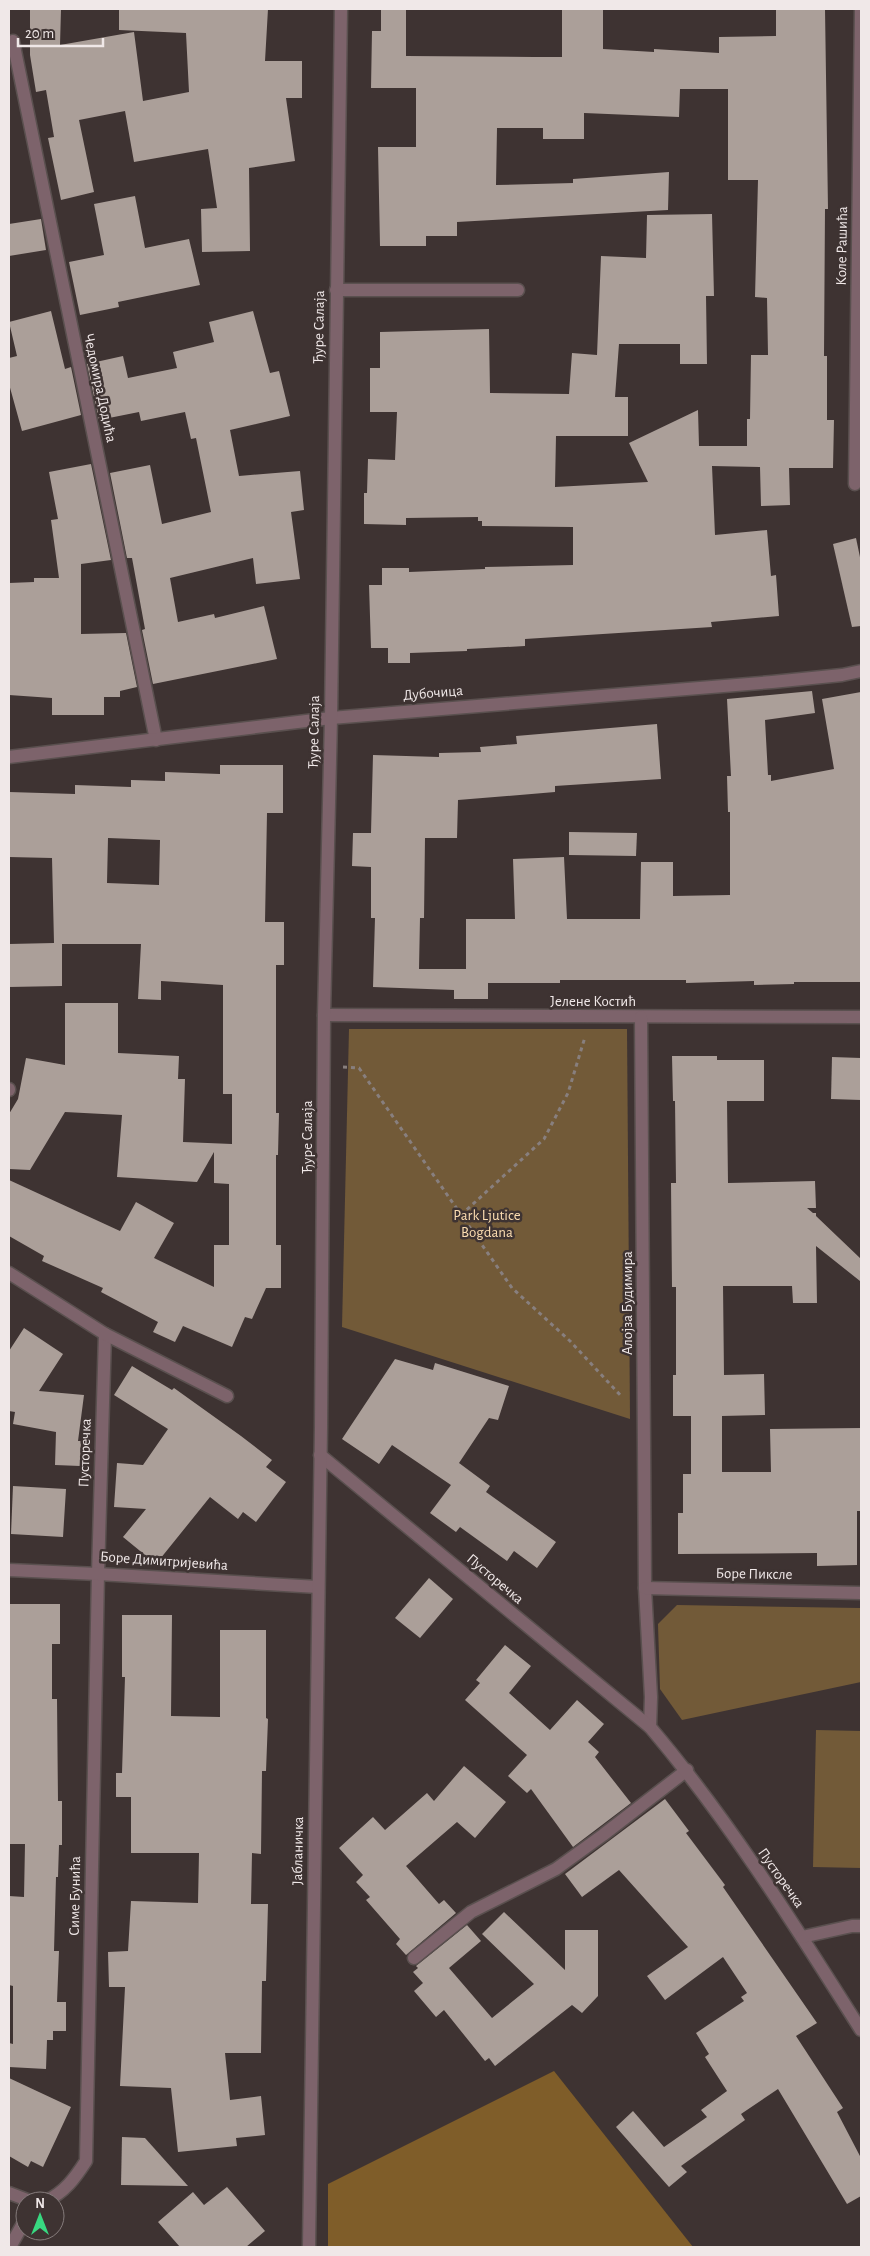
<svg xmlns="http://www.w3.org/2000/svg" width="870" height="2256" font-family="'Alegreya Sans',sans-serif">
<rect width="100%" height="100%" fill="#3e3332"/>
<g fill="#725a38">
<polygon points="349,1029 627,1029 630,1419 342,1327"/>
<polygon points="677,1605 861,1608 861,1682 682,1720 660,1689 658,1624"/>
<polygon points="816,1730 861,1731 861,1868 813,1867"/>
</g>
<polygon fill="#7f5d29" points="554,2071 693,2247 328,2247 328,2184"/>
<g fill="#ab9f99" fill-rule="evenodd">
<polygon points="30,9 61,9 60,45 134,32 143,101 189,92 186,33 119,30 119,9 268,9 265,61 302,61 302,98 286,98 295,161 249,168 250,251 202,252 201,209 217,208 208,149 134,162 125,111 79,120 94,192 61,200 48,138 54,137 46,90 36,92 30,55"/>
<polygon points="381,9 406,9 406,56 534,57 562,57 562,9 603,9 603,49 654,52 654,49 719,53 719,37 776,36 776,9 825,9 828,209 825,209 824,356 827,356 827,420 834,420 833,468 789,468 790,505 761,506 760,467 712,466 715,535 767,530 771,576 776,575 779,616 711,622 712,627 525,639 525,646 467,649 467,651 410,653 410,663 388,663 388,648 371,648 369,585 382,585 382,568 409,568 409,572 485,569 485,567 573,565 573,527 482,526 482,521 478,521 478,517 406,518 406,525 364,524 364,493 367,493 368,459 395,460 397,412 370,412 370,368 380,368 380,332 489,329 490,393 569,394 572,353 597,355 601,256 646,258 647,215 712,214 714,296 706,296 707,364 680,364 680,344 619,344 615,397 628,397 628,436 556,436 555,487 648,482 629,443 698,410 699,446 747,446 747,419 750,419 751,355 768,355 767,298 755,297 758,180 728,180 728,89 680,89 679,117 584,113 584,139 543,139 543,128 497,128 496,185 573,183 573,179 669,172 668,210 457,222 457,236 426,236 426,246 380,246 378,147 416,147 416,88 371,88 372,31 381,31"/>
<polygon points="135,196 145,248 189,239 200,285 118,302 119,307 80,315 69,262 104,255 94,204"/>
<polygon points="41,219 46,250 9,256 9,224"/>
<polygon points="51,311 65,369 71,367 81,415 22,431 9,384 9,358 17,356 9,322"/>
<polygon points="253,311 270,373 279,371 290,416 230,430 239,476 300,471 304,510 291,512 300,579 256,584 253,558 170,578 178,622 214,614 215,618 264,606 277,659 153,684 142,630 145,629 132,558 127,558 110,473 150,465 162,524 211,512 196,438 191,439 185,412 141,421 139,412 99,420 87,364 123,356 128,378 177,368 173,352 214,342 209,322"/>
<polygon points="91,464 111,560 81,564 81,634 126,633 137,687 120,691 120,697 104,697 104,715 52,715 52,698 9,695 9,583 34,582 34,578 59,578 51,520 58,519 49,472"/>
<polygon points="856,538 861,562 861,626 852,627 833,544"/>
<polygon points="812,691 815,713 765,720 768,775 771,775 771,781 834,769 822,699 861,692 861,982 794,982 794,984 754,985 754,981 686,983 686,980 560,980 560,983 488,983 488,999 454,999 454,990 373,987 375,918 371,918 371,867 352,866 353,833 371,833 373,755 439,757 439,753 481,752 480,747 517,744 516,736 657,724 661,779 555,786 555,792 458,800 457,838 425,838 424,918 420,918 419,969 466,969 466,919 515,919 513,859 564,857 567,919 640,919 641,862 673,862 673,896 730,895 730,812 728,812 727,776 731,776 727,699"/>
<path d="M220,765H283V813H267L265,922H284V965H276V1113H279L278,1155H276V1245H281V1288H266L252,1319L245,1317L232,1347L183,1326L175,1342L153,1332L158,1322L101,1292L103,1288L42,1261L44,1256L9,1236V1180L120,1231L136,1202L174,1223L154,1258L214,1287V1245H229V1184L214,1183V1152L197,1182L117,1177L122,1115L65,1112L30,1170L9,1169V1114L18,1099L26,1058L65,1065V1003H118V1053L179,1056L178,1079H185L183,1142L232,1144V1094H223V985L161,981V1000L138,999L141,944H62V986L9,987V944L54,943L52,858L9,857V792L75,794V785L131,787V780L165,781V772L220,774ZM108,838L160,840L159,885L107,883Z"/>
<polygon points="569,832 637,833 636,856 569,855"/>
<polygon points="672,1056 717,1056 717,1060 764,1060 764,1101 727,1101 728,1183 815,1181 816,1208 807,1208 813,1213 816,1213 816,1216 861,1259 860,1281 816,1246 817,1303 793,1303 792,1286 723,1286 724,1375 764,1374 765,1415 722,1416 722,1472 771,1472 770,1429 861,1428 861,1511 857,1511 857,1565 817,1566 817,1553 678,1554 678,1513 683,1513 683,1474 691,1474 691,1416 673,1416 673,1375 676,1375 676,1287 672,1287 671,1183 676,1183 675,1101 673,1101"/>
<polygon points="832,1057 861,1058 861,1100 831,1099"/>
<polygon points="24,1328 63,1354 39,1391 84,1395 78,1441 81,1441 80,1466 55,1465 56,1432 13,1424 15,1412 9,1411 9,1351"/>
<polygon points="395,1359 433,1370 435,1363 509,1386 498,1420 489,1418 459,1463 490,1486 486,1492 556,1542 537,1568 514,1551 507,1561 460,1527 456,1532 430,1513 451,1485 392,1445 379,1464 342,1439"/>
<polygon points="132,1366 172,1390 174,1388 241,1436 272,1460 266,1467 286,1482 256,1522 243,1512 238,1519 210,1497 156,1564 123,1537 146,1509 114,1507 117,1463 143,1465 168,1429 114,1395"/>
<polygon points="13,1486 66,1489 63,1537 11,1534"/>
<polygon points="429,1578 453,1599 420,1638 395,1618"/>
<polygon points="9,1604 60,1604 60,1644 52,1644 52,1699 57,1699 58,1801 62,1801 62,1845 59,1845 58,1877 56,1877 54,1951 59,1951 57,2002 66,2002 66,2031 53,2031 53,2040 47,2040 46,2069 9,2067 9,2043 13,2044 13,1986 9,1985 9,1896 24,1897 25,1844 10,1844"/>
<polygon points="122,1615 172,1615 171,1716 220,1717 220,1630 266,1630 266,1718 268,1719 266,1771 262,1771 261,1854 252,1853 251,1904 268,1904 266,1981 262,1981 261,2053 225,2053 230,2100 261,2096 265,2135 236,2138 237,2146 178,2152 171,2088 120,2086 125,1987 109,1987 108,1952 128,1951 131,1901 198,1903 199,1853 131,1853 131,1797 116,1797 116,1773 122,1773 125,1677 122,1677"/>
<polygon points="505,1645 531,1666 509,1693 550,1730 577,1700 604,1724 588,1742 599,1752 595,1757 631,1803 573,1847 531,1789 527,1793 508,1776 527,1755 465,1700 480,1683 476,1680"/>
<polygon points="464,1766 506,1802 475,1838 457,1822 406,1866 439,1904 444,1900 456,1913 406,1955 396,1944 400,1939 366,1900 370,1897 356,1882 363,1875 339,1848 373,1817 385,1830 427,1793 434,1801"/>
<polygon points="665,1799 689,1831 686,1833 725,1885 723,1887 817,2023 796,2036 843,2108 837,2112 861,2158 861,2196 847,2204 778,2089 741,2114 745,2120 681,2166 687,2172 669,2187 616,2127 633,2111 664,2147 707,2117 701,2110 727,2091 705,2057 709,2054 696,2033 744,2001 741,1997 747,1993 723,1957 665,2000 647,1976 688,1947 619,1870 582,1897 565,1874"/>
<polygon points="504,1912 565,1970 565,1930 598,1930 598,1996 582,2013 572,2005 495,2066 489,2058 485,2061 444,2010 436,2017 414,1991 423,1983 413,1972 418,1968 416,1966 467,1925 481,1941 449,1968 492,2018 534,1984 482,1934"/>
<polygon points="9,2078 71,2107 43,2167 31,2161 28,2167 9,2156"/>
<polygon points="122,2137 145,2138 188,2186 121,2185"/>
<polygon points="227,2187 265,2231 246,2247 180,2247 158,2222 193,2192 204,2205"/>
</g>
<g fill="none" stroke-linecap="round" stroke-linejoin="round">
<defs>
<g id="service">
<polyline points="336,290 518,290"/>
<polyline points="9,1090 9,1089"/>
<polyline points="414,1958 471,1912 556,1869 603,1835 687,1770"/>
</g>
<g id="minor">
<polyline points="13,41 156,740"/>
<polyline points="855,484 861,9"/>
<polyline points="324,1015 861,1017"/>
<path d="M641,1017L645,1588L651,1697L650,1727C729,1820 795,1926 861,2030"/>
<path d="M9,1273L105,1334L98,1574L86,2161C75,2178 65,2192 46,2201"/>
<polyline points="105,1334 227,1396"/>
<polyline points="320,1455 650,1727"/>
<polyline points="9,1570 98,1574 318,1587"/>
<polyline points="645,1588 861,1593"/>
<polyline points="802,1937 852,1926 861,1926"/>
<polyline points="9,2193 30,2201"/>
<polyline points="10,2247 25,2220"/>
</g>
<g id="tertiary">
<polyline points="9,757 331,718 772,682 842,675 861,671"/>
<polyline points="309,2247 321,1427 324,1015 331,718 341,9"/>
</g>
</defs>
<use href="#service" stroke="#5a504f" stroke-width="15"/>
<use href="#minor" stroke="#5a504f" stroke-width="15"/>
<use href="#tertiary" stroke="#5a504f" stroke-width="15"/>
<g stroke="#887f7e" stroke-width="3" stroke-dasharray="4 4" stroke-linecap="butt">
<polyline points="343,1067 359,1068 512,1288 570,1341 622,1397"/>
<polyline points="461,1215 544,1139 568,1093 585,1037"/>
</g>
<use href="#service" stroke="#7d636b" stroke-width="12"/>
<use href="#minor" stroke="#7d636b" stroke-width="12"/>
<use href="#tertiary" stroke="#7d636b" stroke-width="12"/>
</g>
<g text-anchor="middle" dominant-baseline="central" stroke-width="5" stroke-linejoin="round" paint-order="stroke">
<g font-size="15" fill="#f0e8e8" stroke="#3e3332">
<text transform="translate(842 246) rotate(-89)">Коле Рашића</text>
<text transform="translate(319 327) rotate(-89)">Ђуре Салаја</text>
<text transform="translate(100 388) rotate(78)">Чедомира Додића</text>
<text transform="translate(433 693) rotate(-5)">Дубочица</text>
<text transform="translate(314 732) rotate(-89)">Ђуре Салаја</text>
<text x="593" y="1001">Јелене Костић</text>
<text transform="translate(307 1137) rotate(-90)">Ђуре Салаја</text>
<text transform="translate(627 1303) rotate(-90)">Алојза Будимира</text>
<text transform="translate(85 1453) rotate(-88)">Пусторечка</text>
<text transform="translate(164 1561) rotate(4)">Боре Димитријевића</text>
<text transform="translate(754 1574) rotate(1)">Боре Пиксле</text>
<text transform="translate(495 1579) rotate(40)">Пусторечка</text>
<text transform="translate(298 1851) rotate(-89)">Јабланичка</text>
<text transform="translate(781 1878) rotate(55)">Пусторечка</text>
<text transform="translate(75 1896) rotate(-89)">Симе Бунића</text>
</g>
<g font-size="15" fill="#fcddb1" stroke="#3e3332">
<text x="487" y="1215">Park Ljutice<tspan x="487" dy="17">Bogdana</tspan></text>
</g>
</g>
<rect width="870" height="2256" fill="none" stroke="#f0e8e8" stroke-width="20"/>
<g transform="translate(40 2216)"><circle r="24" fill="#3e3332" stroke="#857b7b"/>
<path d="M0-4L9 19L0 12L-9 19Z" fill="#38d880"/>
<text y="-8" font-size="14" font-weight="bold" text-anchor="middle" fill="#f0e8e8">N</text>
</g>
<path d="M18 38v8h85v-8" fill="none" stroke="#f0e8e8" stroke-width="2.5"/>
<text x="25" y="38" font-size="15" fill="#f0e8e8" stroke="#3e3332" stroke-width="4" paint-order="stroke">20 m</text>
</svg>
